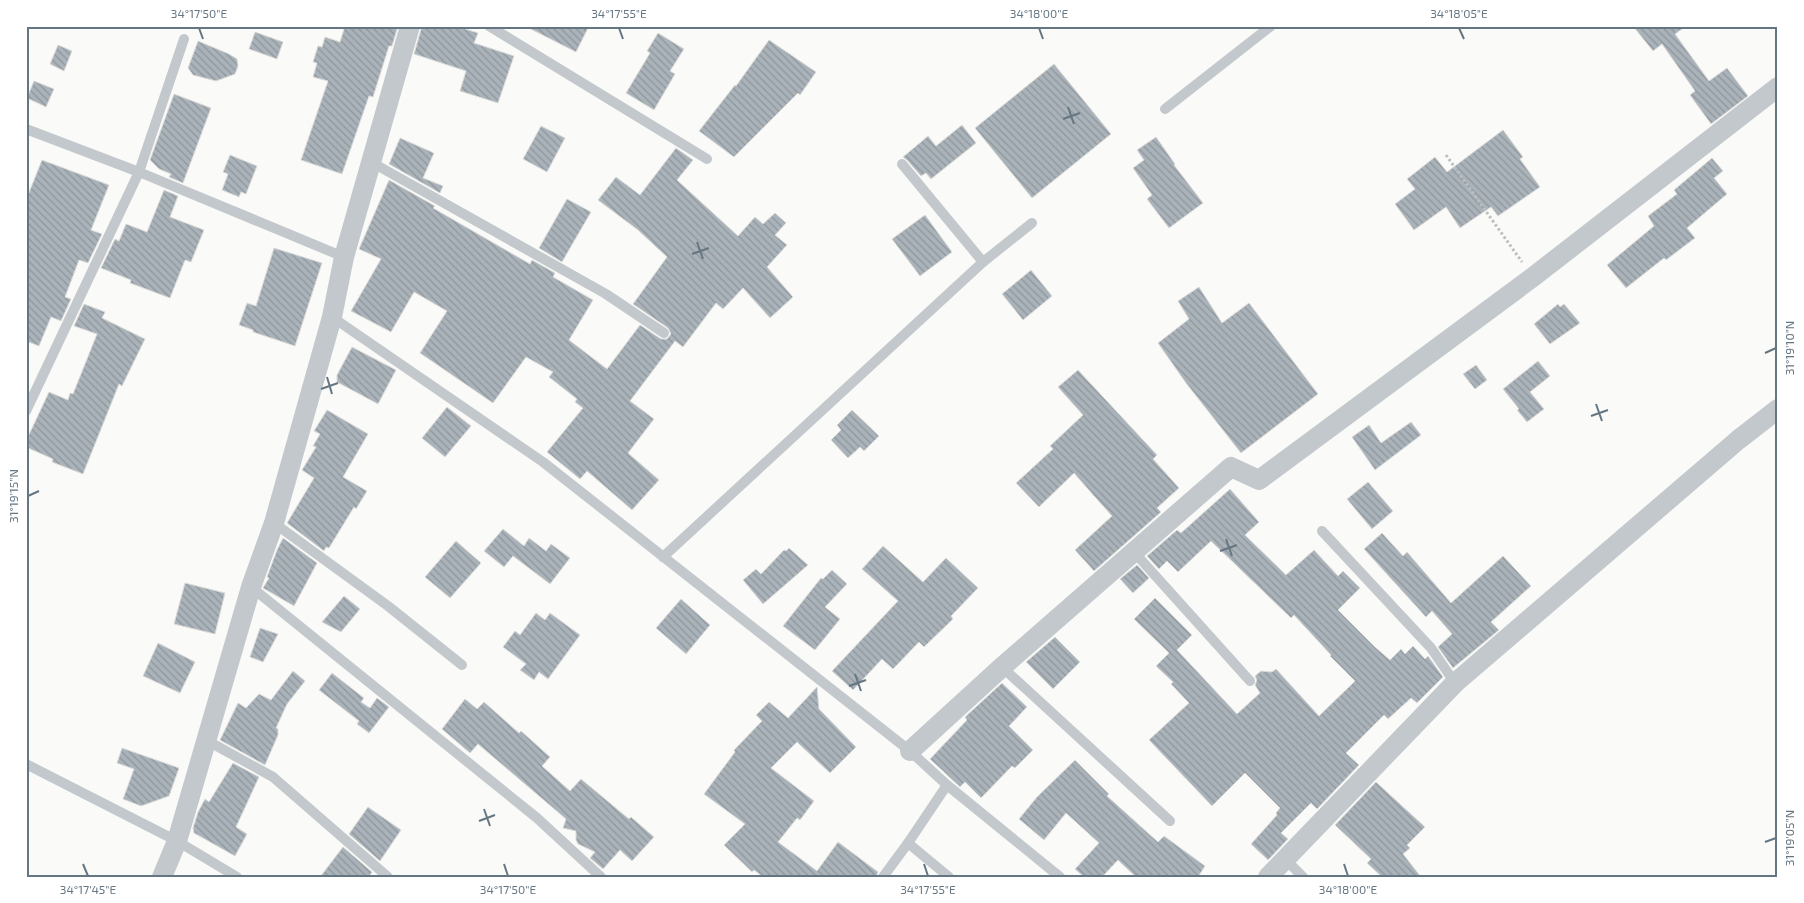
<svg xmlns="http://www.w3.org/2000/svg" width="1804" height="903" font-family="'Exo 2',sans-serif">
<defs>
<pattern id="building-back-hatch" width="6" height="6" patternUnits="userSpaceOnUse" patternTransform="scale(1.25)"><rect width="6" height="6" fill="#aab3b9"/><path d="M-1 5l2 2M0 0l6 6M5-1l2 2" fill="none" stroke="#8e969c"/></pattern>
</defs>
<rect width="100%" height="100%" fill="#fafaf8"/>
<g fill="url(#building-back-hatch)" stroke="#dcdcda">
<polygon points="345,26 398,26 392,46 389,46 373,97 369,96 342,174 301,160 328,81 313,77 317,63 313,62 318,46 322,47 325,37 340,42"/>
<polygon points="422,26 456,26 478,33 474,43 514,56 498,103 460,91 466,71 414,54"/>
<polygon points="525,26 589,26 576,52"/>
<polygon points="1633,26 1686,26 1675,34 1709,81 1727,68 1748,96 1711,124 1690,95 1695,91 1662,44 1653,51"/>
<polygon points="255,32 283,42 277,59 249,49"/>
<polygon points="658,33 684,49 670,71 675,74 654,110 626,93 650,53 647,51"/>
<polygon points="769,40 816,72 800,95 798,93 734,157 699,131 735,85 736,86"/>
<polygon points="198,41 229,54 237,59 238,66 235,74 216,81 193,75 188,68"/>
<polygon points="58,45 72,51 64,71 50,64"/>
<polygon points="1054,64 1111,134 1032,198 975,128"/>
<polygon points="34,81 54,89 46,107 27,98"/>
<polygon points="174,94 211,108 183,183 169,177 171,174 159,169 150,160"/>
<polygon points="962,125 976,143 931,179 926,173 921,176 907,160 903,157 928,136 936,146"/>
<polygon points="541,126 565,138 547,172 523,159"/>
<polygon points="1503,130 1523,157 1520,159 1540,187 1498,216 1491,207 1460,228 1446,207 1414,230 1395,204 1415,189 1407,179 1435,157 1447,172"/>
<polygon points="1156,137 1175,164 1174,165 1203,203 1169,228 1147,199 1152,195 1133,168 1144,160 1137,150"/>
<polygon points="400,138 434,153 423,178 443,186 440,193 389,164"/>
<polygon points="676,148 693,160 677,180 738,236 755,217 763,224 775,213 786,223 775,235 787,245 767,267 793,297 770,318 743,288 723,309 716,303 683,347 675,341 630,401 654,419 628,453 659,480 632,510 587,471 580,479 547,452 583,408 575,402 577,399 549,377 553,372 526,357 493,403 420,353 447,311 414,292 391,332 351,311 381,259 359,249 389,180 435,206 433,208 530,264 532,260 555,273 553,277 593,300 569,340 607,369 640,325 661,339 667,339 671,334 668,328 633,304 667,257 638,230 598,200 616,177 640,195"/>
<polygon points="230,155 257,166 246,194 241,192 239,197 222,190 228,174 223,172"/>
<polygon points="1712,158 1723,171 1714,178 1727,194 1687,228 1695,238 1666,260 1664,258 1626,288 1607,265 1654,226 1648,216 1677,194 1674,190"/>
<polygon points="42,160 109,185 91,230 102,234 88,263 79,260 65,297 71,299 61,321 51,317 39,346 26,341 26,200"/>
<polygon points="164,190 178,196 170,217 204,230 191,262 185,260 170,298 130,283 131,280 101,268 115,239 119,241 126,224 147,232"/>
<polygon points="567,199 591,212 562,262 539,248"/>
<polygon points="925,215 952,252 920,276 892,239"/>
<polygon points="274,248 322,263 295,346 253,332 253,330 239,325 247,303 256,306"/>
<polygon points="1031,270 1052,296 1023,320 1002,294"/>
<polygon points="1199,287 1222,323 1249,303 1318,394 1241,453 1186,383 1158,343 1189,319 1178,301"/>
<polygon points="84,304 105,312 102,318 145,339 122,386 119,384 83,474 52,462 53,459 26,447 26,441 49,392 68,400 70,393 73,394 97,334 74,326"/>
<polygon points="1558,304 1560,307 1564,304 1580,323 1550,344 1534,324"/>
<polygon points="352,347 396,370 378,404 337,382 337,375"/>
<polygon points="1538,361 1550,376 1530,392 1544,409 1527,422 1517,410 1519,409 1503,389"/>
<polygon points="1476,365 1487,380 1475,389 1463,374"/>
<polygon points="1078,370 1157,455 1153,459 1179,488 1157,508 1161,512 1094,571 1075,550 1112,516 1095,497 1074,473 1039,507 1016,483 1053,449 1050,446 1083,415 1058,387"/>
<polygon points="447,407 471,426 445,457 422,438"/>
<polygon points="327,410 368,434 343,477 367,491 356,509 354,507 329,548 326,547 324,551 287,523 314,478 302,470 316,447 313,446 320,434 314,431"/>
<polygon points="852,410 879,436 864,451 860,447 848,458 831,440 841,430 837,425"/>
<polygon points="1411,422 1421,435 1375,470 1352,437 1369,425 1381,443"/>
<polygon points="1368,482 1393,511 1372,529 1347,499"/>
<polygon points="1230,489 1259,522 1245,535 1286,575 1314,550 1338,576 1343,571 1360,588 1338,610 1375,647 1390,660 1401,649 1405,654 1413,646 1425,659 1428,656 1443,677 1417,703 1411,698 1388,719 1384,715 1346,753 1359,765 1317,809 1311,803 1281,833 1288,839 1268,860 1251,844 1277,815 1276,813 1280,808 1245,773 1212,806 1149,740 1189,703 1171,684 1173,682 1156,666 1169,653 1134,619 1155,598 1192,635 1177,650 1237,714 1260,693 1255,685 1257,680 1255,676 1261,671 1272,672 1276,669 1319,716 1355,681 1330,656 1331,655 1294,615 1291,618 1211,541 1178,572 1167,561 1159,569 1147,556 1177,530 1181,533"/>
<polygon points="503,529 524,546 529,538 546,551 551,544 570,558 550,584 513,556 504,567 484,551"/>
<polygon points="1382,533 1403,556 1407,552 1451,603 1503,556 1531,586 1491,622 1499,630 1453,668 1438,647 1452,634 1432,611 1426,617 1364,549"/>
<polygon points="283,538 317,563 294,606 263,588 269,578 267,577 277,550"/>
<polygon points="456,541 481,563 450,598 425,577"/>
<polygon points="883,546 923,582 946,558 978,588 951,616 953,619 924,647 919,642 893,669 882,659 853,690 832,671 898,601 862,569"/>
<polygon points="789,548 808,565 763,604 743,580 756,569 761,574 784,550 786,551"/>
<polygon points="1137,565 1149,578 1133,593 1120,579"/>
<polygon points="832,570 847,584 825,607 840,619 815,650 783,626 821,578 823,579"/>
<polygon points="185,583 225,593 215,634 174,624"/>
<polygon points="344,596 360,609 341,632 322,622"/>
<polygon points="681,599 710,625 686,654 656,628"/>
<polygon points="536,613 545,620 550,613 580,635 548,679 539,672 534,680 520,670 526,664 503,647 515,631 520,635"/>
<polygon points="260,628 278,634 263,662 250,657"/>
<polygon points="1055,637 1080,662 1053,689 1026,662"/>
<polygon points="158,643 195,662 180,693 143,676"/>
<polygon points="293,671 305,681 287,704 276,728 278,729 278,735 265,765 220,740 238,703 246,708 259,694 271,700"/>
<polygon points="332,673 364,698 361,702 370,708 377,698 389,707 369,733 357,724 359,721 319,690"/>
<polygon points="1002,683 1027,707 1009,726 1033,750 1015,768 1012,766 981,798 965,782 960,787 930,759 967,720 965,717"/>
<polygon points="817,687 819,709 856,747 830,773 797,742 771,768 814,801 800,820 797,818 778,842 817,871 838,842 878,872 876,877 763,877 754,870 752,872 724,845 745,824 704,794 735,752 734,750 762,721 756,715 769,702 788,718"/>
<polygon points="465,699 477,709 484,702 519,733 521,731 550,757 542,766 570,791 581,779 629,819 631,817 654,837 632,861 620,850 603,869 590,858 595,852 578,844 576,840 576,831 563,828 566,819 478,744 470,753 442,729"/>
<polygon points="122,748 179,768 169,796 141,806 123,799 134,769 117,763"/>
<polygon points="1075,760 1109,794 1107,796 1158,842 1164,836 1205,866 1198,877 1136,877 1118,860 1102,877 1084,877 1075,869 1099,843 1066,813 1044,840 1019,819 1037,797"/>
<polygon points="233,763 259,777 236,827 247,834 235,856 194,833 193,828 198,812 205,799 209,802"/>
<polygon points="1376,782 1425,827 1407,845 1410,848 1403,854 1421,877 1382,877 1367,863 1371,859 1335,825"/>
<polygon points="368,807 401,830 380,861 349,834"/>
<polygon points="343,847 372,872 369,877 320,877"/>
</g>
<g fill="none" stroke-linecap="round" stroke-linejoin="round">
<polyline stroke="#bbbfc2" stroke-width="3" stroke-dasharray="2.5 2.5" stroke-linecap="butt" points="1446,155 1522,262"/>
<g stroke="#c3c8cc" stroke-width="10">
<polyline points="489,26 707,159"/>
<polyline points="1165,109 1271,26"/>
<polyline points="26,129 139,172 344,257"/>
<polyline points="371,162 606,294 664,333"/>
<polyline points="902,164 983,262"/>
<polyline points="332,317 543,462 910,751 947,785 1060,877"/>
<polyline points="26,411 139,172 184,39"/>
<polyline points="274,523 388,606 462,665"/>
<polyline points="1322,531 1431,648 1455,683"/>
<polyline points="1134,552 1250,681"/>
<polyline points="663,557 983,262 1032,223"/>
<polyline points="251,587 537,818 601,877"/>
<polyline points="1002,667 1170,821"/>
<polyline points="206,740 273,777 388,877"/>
<polyline points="26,764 177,841 237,877"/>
<polyline points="908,843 949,877"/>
<polyline points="1284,858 1303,877"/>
<polyline points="883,877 908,843 947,785"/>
</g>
<g stroke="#c3c8cc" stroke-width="20">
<polyline points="910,751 1002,667 1231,467 1259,480 1533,277 1778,87"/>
<polyline points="162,877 177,841 251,587 274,523 332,317 344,257 410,26"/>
<polyline points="1268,877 1455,683 1738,440 1778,409"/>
</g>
</g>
<path fill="none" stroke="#657683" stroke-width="2" d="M199,28L203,39M619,28L623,39M1039,28L1043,39M1459,28L1464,39M1068,107L1074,124M1063,119L1080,113M697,242L703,259M692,254L709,248M1765,353L1776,348M327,377L332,394M321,389L338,383M1596,404L1602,421M1591,416L1608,410M28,496L39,491M1226,539L1232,556M1220,551L1237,545M855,674L861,691M849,686L866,680M484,809L490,826M479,821L495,815M1765,842L1776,838M83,864L88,876M504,864L508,876M924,864L928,876M1344,864L1348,876"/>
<rect width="1804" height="903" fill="none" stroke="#ffffff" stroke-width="55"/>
<rect x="28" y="28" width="1748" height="848" fill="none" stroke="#657683" stroke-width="2"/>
<g font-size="12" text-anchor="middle" fill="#657683">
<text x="199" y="18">34°17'50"E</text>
<text x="619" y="18">34°17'55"E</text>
<text x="1039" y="18">34°18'00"E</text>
<text x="1459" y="18">34°18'05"E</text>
<text transform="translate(1790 348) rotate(-90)" y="4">31°19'10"N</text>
<text transform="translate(14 496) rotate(-90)" y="4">31°19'15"N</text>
<text transform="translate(1790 838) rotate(-90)" y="4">31°19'05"N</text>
<text x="88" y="894">34°17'45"E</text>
<text x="508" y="894">34°17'50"E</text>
<text x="928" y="894">34°17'55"E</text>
<text x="1348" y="894">34°18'00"E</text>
</g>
</svg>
